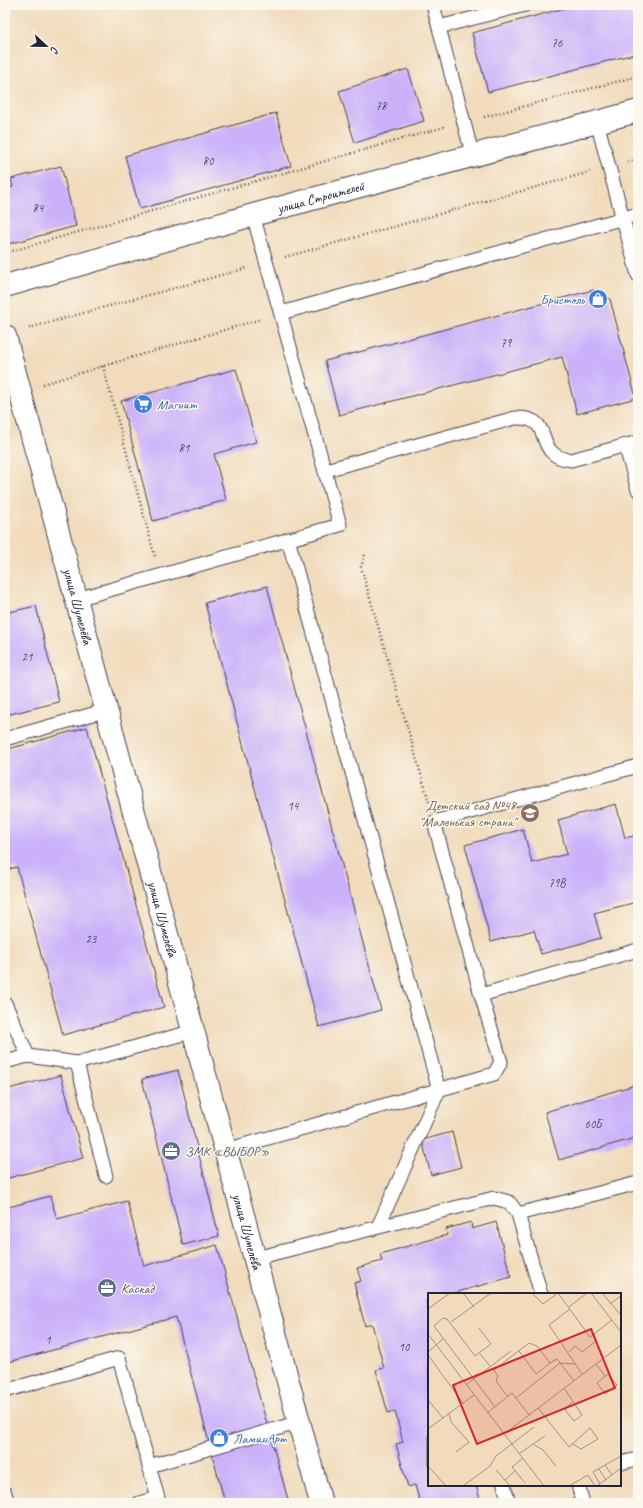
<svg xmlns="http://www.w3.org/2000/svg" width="643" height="1508" font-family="Caveat,sans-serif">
<rect width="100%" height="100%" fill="#fbf7ec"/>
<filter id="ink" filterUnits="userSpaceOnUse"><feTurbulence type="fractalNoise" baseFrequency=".025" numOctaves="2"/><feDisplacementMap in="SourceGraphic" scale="8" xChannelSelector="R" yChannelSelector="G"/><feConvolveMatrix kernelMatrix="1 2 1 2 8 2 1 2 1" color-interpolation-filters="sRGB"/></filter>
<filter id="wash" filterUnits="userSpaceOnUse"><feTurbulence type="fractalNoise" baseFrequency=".012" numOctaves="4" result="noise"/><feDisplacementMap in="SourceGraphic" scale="16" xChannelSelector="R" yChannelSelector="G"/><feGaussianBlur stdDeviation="0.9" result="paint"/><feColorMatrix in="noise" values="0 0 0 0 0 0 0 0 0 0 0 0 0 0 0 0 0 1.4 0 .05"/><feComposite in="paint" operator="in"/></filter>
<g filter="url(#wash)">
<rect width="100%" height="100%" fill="#f1dbbc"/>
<g id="blocks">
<g fill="#cab1fa">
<polygon points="576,5 638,5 638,53 488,92 472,33"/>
<polygon points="408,69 424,121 355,143 339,91"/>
<polygon points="276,113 291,166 140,209 125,156"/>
<polygon points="61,166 76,226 5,245 5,189 13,187 11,179"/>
<polygon points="593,290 610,299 636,398 577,414 562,357 339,415 325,361"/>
<polygon points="236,369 256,442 214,454 226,500 153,521 121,401"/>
<polygon points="267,586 381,1010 319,1027 205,603"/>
<polygon points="36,606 59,702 6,715 5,613"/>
<polygon points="87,727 164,1007 63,1035 17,867 5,870 5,750"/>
<polygon points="616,804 625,838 638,835 638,918 633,903 594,913 601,938 541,954 534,930 491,942 465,845 523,829 532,863 567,854 558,820"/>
<polygon points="178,1070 219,1236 183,1245 142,1079"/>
<polygon points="61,1075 83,1158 5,1179 5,1090"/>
<polygon points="638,1084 638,1137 559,1160 545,1112"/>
<polygon points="452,1132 461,1167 431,1175 422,1140"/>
<polygon points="50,1196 57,1219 127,1201 144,1266 217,1245 289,1503 225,1503 176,1317 5,1363 5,1208"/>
<polygon points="471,1222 472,1229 496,1222 511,1277 451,1294 429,1294 429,1300 426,1301 429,1312 429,1485 476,1485 481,1503 420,1503 415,1485 408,1487 396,1444 403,1442 395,1411 388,1413 376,1370 384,1368 372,1324 365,1326 354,1283 361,1281 357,1268 382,1261 380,1254 447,1235 446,1229"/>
</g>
</g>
</g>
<g filter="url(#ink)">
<use href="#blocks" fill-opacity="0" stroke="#413e4e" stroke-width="1"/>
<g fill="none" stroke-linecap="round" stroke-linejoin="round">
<defs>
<g id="service">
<polyline points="433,5 473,157"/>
<polyline points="439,27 525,5"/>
<polyline points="597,122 638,275"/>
<polyline points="281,313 638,214"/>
<polyline points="625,445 638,490"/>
<path d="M326,470L515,418C558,416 530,456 571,460L638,442"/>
<polyline points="288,539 439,1090 378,1227"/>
<polyline points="77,599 340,525 253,215"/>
<polyline points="5,739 107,710"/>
<polyline points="481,995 434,822 638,766"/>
<polyline points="5,1003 28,1056"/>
<polyline points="5,1062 28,1056 77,1063 194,1031"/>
<polyline points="77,1063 106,1176"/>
<polyline points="226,1150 494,1074 501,1062 481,995 638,950"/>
<polyline points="518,1214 638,1183"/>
<polyline points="256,1258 494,1198 509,1202 518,1214 541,1294"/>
<polyline points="5,1391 119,1358 158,1498 139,1503"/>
<polyline points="620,1463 638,1459"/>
<polyline points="149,1466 300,1422"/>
<polyline points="504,1485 509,1503"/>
<polyline points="578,1485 583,1503"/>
<polyline points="5,1493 8,1503"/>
</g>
<g id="minor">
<path id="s1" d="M5,336L321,1503"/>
</g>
<g id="primary">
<path id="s2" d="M5,286L253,215L638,111"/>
</g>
</defs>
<use href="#service" stroke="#413e4e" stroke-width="15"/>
<use href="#minor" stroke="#413e4e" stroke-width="24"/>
<use href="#primary" stroke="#413e4e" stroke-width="24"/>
<g stroke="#413e4e" stroke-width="2.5" stroke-dasharray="1 3" stroke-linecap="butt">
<polyline points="484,117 638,76"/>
<polyline points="628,162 638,159"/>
<polyline points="5,253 444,127"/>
<polyline points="285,257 590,172"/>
<polyline points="29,328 247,268"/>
<polyline points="103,366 155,557"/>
<polyline points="43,384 261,319"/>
<polyline points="365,555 361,567 429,802"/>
</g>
<use href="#service" stroke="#fff" stroke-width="13"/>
<use href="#minor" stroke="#fff" stroke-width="22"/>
<use href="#primary" stroke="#fff" stroke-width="22"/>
</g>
</g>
<defs>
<symbol id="shop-disc" viewBox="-11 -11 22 22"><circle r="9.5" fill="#3f7fe0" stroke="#fbf7ec"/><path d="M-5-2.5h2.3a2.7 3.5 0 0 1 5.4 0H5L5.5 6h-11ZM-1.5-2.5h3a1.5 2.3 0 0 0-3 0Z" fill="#fff"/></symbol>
<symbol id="supermarket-disc" viewBox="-11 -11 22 22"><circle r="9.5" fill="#3f7fe0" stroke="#fbf7ec"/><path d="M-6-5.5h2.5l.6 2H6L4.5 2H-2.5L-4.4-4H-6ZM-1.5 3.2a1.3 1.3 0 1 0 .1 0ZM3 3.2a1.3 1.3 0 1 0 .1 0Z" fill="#fff"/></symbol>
<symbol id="school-disc" viewBox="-11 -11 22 22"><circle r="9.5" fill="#8d6e63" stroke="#fbf7ec"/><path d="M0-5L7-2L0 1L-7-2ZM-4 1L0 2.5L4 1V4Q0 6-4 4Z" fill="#fff"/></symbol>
<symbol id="office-disc" viewBox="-11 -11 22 22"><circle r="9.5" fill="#5c6f8a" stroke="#fbf7ec"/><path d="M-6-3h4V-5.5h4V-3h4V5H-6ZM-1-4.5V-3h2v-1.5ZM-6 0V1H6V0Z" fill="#fff"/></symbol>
</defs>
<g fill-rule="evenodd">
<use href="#shop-disc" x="587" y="288" width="22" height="22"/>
<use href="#supermarket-disc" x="132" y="393" width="22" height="22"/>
<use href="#school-disc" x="519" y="802" width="22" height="22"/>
<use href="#office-disc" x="160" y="1140" width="22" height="22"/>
<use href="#office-disc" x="96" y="1277" width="22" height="22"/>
<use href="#shop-disc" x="208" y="1427" width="22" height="22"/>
</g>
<g text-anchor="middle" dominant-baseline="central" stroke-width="3" stroke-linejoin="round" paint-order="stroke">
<g font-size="12" fill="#4c466b">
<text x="557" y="43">76</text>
<text x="381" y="106">78</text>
<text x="208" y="161">80</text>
<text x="38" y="208">84</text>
<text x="506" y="343">79</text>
<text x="184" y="448">81</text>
<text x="27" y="657">21</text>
<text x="293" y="806">14</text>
<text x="557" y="883">79В</text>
<text x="91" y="939">23</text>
<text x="593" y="1124">60Б</text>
<text x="48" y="1340">1</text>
<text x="404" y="1347">10</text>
</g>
<g font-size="14" fill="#22223b" stroke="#fbf7ec">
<text stroke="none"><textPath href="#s2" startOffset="328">улица Строителей</textPath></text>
<text stroke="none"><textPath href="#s1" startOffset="280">улица Шумелёва</textPath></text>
<text stroke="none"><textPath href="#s1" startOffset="604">улица Шумелёва</textPath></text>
<text stroke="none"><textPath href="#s1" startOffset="928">улица Шумелёва</textPath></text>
</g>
<g font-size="14" fill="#366cbe" stroke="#fbf7ec" text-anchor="start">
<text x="584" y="299" text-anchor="end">Бристоль</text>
<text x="157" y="404">Магнит</text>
<text x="233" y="1438">ЛаминАрт</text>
</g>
<g font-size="14" fill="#785e54" stroke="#fbf7ec" text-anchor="end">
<text x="516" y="805">Детский сад №48<tspan x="516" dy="16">"Маленькая страна"</tspan></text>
</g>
<g font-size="14" fill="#4e5e75" stroke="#fbf7ec" text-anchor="start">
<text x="185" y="1151">ЗМК «ВЫБОР»</text>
<text x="121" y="1288">Каскад</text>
</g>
</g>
<g transform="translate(428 1293)">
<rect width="193" height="193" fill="#f1dbbc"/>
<path fill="none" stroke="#9e9188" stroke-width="1" d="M35,0L46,14M104,0L115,11L130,0L162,44L184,27M163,0L193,39M174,0L193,22M182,11L193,3M141,14L159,0M0,16L22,0M142,16L121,32L154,81M23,29L63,0M51,35L63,51L47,63L19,26L15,25L6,33L67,114M0,41L116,193M91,58L108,81L122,70M0,59L15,46M141,59L147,53L154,59L168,48L166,41M52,61L62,73M0,62L35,110M168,71L177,83M65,76L70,83L68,88L80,104M66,77L101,50L109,53L122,70L129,66L146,88M180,81L189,92L177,101L169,90ZM38,92L83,58M136,95L154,122L146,128L137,117L144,109M88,105L132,70L147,71M0,107L15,125M110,115L141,154L162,135L170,146L153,156L145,151M21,120L23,129L41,149L28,159M59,120L84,100L101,122M0,136L46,102M76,141L193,52M105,151L117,143M91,161L105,151L115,157L128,173M95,165L84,174L97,190M177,172L184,182M0,173L18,193M171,176L178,187M68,177L82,193M77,187L87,178M172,191L165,179L193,163M35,193L62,173L68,163L106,134M141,193L160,182L167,193M169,193L193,175"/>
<path fill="#d62828" fill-opacity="0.15" stroke="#d62828" stroke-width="2" d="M163,36L187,95L49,151L25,92Z"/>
<rect width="193" height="193" fill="none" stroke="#22223b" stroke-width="2"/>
</g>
<rect width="643" height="1508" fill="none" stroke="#fbf7ec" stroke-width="20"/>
<g transform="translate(46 46) rotate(112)" stroke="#fbf7ec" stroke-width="3" paint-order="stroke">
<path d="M0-3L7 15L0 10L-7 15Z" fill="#22223b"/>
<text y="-6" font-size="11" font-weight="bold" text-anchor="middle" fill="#22223b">С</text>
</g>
</svg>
